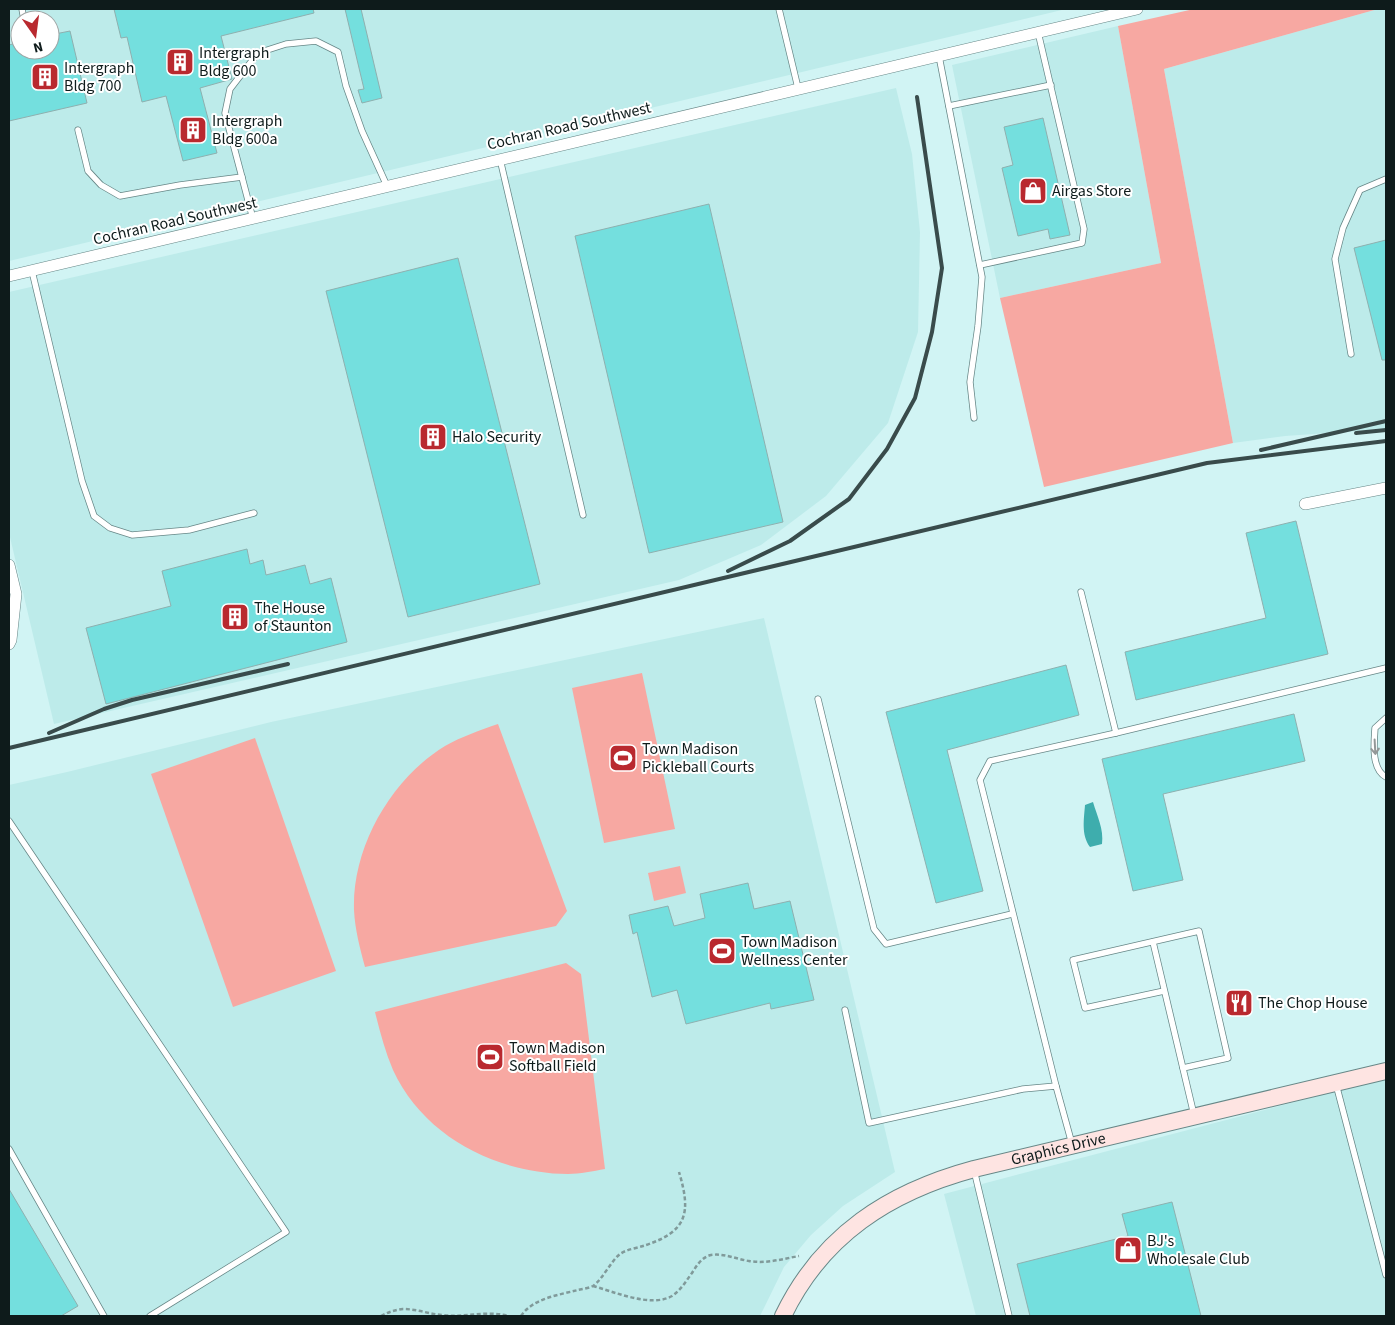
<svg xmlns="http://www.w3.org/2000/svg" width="1395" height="1325" font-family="'Source Sans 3',sans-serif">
<rect width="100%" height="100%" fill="#d1f4f4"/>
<g fill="#bdebea" fill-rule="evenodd">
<path d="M9,9H1066L9,261ZM20,20H50V50H20Z"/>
<polygon points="1378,9 1386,9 1386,429 1285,436 1233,443 1164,69"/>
<polygon points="1118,26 1161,263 1000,298 952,65"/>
<polygon points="896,88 912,154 920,232 918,332 888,423 826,496 761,545 679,580 54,724 9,533 9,292"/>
<polygon points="764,618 895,1172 843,1206 811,1235 784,1267 760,1316 9,1316 9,785 67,772 271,722"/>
<polygon points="1386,1078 1386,1316 976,1316 944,1194"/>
</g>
<g fill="#f7a8a2">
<polygon points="1194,9 1378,9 1164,69 1233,443 1044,487 1000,298 1161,263 1118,26"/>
<polygon points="642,673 675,829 604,843 572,688"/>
<path d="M498,724L567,911L556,926L365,967C360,948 355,930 354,910C352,847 391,779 445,746C461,737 480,730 498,724Z"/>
<polygon points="255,738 336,971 233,1007 151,774"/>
<polygon points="680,866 686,893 654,901 648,873"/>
<path d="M566,963L581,974L605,1169C593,1171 580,1174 568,1174C496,1173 424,1137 393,1070C385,1051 380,1032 375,1012Z"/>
</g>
<path fill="#3eadad" d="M1093,802C1097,816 1104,829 1102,844L1090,847C1081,835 1084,819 1085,805Z"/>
<g fill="#74dfde" stroke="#8eb0af">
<polygon points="114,9 313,9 314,13 221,36 232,79 200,88 217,153 183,161 166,96 142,102 127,37 121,38"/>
<polygon points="345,9 361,9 382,98 362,103 358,90 364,89"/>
<polygon points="70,31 87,103 9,121 9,45 20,42 20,50 50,50 50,35"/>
<polygon points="1043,118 1070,235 1050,239 1048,229 1018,236 1002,168 1013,165 1004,127"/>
<polygon points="709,204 783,522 649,553 575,236"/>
<polygon points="1386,240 1386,360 1382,360 1354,248"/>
<polygon points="458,258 540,584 408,617 326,291"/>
<polygon points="1296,521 1328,654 1136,700 1125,652 1266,618 1246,533"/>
<polygon points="247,549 250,564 263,560 266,575 305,565 310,584 331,578 347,642 106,704 86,628 171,606 162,571"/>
<polygon points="1066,665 1079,715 947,750 983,891 936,903 886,712"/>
<polygon points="1294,714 1305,761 1163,794 1183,880 1133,891 1102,759"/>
<polygon points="748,883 754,909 790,901 814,1000 771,1009 770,1003 686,1024 677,990 652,997 637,932 633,934 629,915 668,906 674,926 705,918 700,894"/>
<polygon points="9,1189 78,1306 61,1316 9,1316"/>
<polygon points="1172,1202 1201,1316 1030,1316 1017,1264 1128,1236 1122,1214"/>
</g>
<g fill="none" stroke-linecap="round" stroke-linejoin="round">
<defs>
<g id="lane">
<polyline points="22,9 24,20"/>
<polyline points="779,9 798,88"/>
<polyline points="939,56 982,277 978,326 970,382 974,418"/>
<polyline points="949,106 1051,85"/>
<polyline points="78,130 88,171 101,185 120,196 180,185 242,177"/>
<polyline points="500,159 583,515"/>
<polyline points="253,219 225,113 230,89 258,53 286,44 316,41 338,52 346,86 362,131 387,186"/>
<polyline points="980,265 1082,243 1084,229 1038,32"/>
<polyline points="32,271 82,481 94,516 110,528 132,535 189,530 254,513"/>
<polyline points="1351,354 1335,259 1343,228 1360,190 1386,179"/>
<polyline points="1081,592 1116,733"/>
<polyline points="818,699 874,929 886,944 1012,914"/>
<path d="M1386,718L1375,728C1374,743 1371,769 1386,777"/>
<polyline points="9,821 286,1232 150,1316"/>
<polyline points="1153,942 1194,1115"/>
<polyline points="1164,991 1085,1008 1073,960 1199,931 1228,1058 1183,1068"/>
<polyline points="845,1010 869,1123 1023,1089 1056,1086 1072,1144"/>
<polyline points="1336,1084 1386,1275"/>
<polyline points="1056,1086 980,780 990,761 1116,733 1386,668"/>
<polyline points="9,1149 104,1316"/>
<polyline points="974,1170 1009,1316"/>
</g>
<g id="street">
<polyline points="9,276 1137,9"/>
<polyline points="1305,504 1386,488"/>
<polyline points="9,565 16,594 11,640 9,644"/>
</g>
<g id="secondary">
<path id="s1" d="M783,1316C822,1235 889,1192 974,1169L1386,1071"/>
</g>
</defs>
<use href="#lane" stroke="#678787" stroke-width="7"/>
<use href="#street" stroke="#678787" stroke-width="12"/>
<use href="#secondary" stroke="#678787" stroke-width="18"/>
<g stroke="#809a9a" stroke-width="2.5" stroke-dasharray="4 2.5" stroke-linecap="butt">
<path d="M593,1286C615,1292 651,1308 672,1296C681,1290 686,1281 692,1273C697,1265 702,1257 711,1255C724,1253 736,1259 749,1261C766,1264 782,1259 799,1256"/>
<path d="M381,1316C388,1312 395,1310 403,1309C417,1309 429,1314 442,1315C464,1318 487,1310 509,1316"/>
<path d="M521,1316C533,1298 559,1295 578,1290C583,1289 589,1288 593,1286C602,1280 611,1261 620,1254C627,1249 638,1248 646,1245C688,1231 691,1212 679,1172"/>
</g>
<use href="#lane" stroke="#fff" stroke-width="5.5"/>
<use href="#street" stroke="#fff" stroke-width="11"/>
<use href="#secondary" stroke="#fee4e2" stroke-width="16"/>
<g stroke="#394b4b" stroke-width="4">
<polyline points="1356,433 1386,430"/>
<polyline points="1261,450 1386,421"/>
<polyline points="728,571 790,541 849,499 887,449 915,398 932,332 942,268 917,97"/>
<polyline points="49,733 104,709 132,700 288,664"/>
<polyline points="9,748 1207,463 1386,441"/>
</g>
</g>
<defs><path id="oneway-shaft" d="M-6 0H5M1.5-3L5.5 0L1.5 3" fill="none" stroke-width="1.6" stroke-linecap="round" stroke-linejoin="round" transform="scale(1.25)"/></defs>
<use stroke="#939898" href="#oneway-shaft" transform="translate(1375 747) rotate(87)"/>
<defs>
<symbol id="building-square" viewBox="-11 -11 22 22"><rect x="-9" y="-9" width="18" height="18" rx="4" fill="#b9292f" stroke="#fff"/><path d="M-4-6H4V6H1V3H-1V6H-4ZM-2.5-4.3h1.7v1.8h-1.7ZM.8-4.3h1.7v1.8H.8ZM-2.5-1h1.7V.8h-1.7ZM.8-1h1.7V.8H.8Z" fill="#fff"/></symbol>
<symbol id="shop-square" viewBox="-11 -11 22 22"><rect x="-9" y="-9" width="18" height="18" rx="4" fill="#b9292f" stroke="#fff"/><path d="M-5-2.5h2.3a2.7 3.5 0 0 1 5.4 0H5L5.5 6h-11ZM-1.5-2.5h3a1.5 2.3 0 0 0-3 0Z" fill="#fff"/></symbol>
<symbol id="stadium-square" viewBox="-11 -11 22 22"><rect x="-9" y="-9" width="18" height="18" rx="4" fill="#b9292f" stroke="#fff"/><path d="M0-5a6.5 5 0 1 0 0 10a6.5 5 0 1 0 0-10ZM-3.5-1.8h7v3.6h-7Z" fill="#fff"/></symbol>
<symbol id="restaurant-square" viewBox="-11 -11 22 22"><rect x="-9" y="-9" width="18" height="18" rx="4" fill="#b9292f" stroke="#fff"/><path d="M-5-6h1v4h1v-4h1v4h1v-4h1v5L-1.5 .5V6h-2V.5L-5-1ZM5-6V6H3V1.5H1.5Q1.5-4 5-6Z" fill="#fff"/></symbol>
</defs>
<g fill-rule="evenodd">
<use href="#building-square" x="164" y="46" width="32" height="32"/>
<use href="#building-square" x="29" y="61" width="32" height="32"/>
<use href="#building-square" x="177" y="114" width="32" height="32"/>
<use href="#shop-square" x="1017" y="175" width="32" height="32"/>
<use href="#building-square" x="417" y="421" width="32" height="32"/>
<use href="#building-square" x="219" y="601" width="32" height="32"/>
<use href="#stadium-square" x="607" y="742" width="32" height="32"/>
<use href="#stadium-square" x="706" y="935" width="32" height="32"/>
<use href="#restaurant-square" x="1223" y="987" width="32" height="32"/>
<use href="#stadium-square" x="474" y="1041" width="32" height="32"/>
<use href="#shop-square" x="1112" y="1234" width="32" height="32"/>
</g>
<g text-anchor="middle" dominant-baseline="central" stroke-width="4" stroke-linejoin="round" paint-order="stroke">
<g font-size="16" fill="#0e1b1b" stroke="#fff" text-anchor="start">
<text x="199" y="53">Intergraph<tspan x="199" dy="18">Bldg 600</tspan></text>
<text x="64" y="68">Intergraph<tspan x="64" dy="18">Bldg 700</tspan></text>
<text x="212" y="121">Intergraph<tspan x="212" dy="18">Bldg 600a</tspan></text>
<text x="1052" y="191">Airgas Store</text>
<text x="452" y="437">Halo Security</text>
<text x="254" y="608">The House<tspan x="254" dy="18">of Staunton</tspan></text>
<text x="642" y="749">Town Madison<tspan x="642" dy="18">Pickleball Courts</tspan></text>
<text x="741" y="942">Town Madison<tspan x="741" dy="18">Wellness Center</tspan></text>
<text x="1258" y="1003">The Chop House</text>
<text x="509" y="1048">Town Madison<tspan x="509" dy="18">Softball Field</tspan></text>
<text x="1147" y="1241">BJ's<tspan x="1147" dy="18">Wholesale Club</tspan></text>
</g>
<g font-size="16" fill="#0e1b1b" stroke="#fff">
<text transform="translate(569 126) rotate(-13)">Cochran Road Southwest</text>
<text transform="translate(175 221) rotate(-13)">Cochran Road Southwest</text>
<text stroke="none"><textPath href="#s1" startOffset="336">Graphics Drive</textPath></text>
</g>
</g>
<rect width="1395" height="1325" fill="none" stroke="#0e1b1b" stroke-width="20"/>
<g transform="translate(35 35) rotate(166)"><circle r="24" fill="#ffffff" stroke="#9fa4a4"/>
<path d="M0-4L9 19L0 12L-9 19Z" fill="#b9292f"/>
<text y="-8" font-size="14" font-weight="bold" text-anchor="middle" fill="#0e1b1b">N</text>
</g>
</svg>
